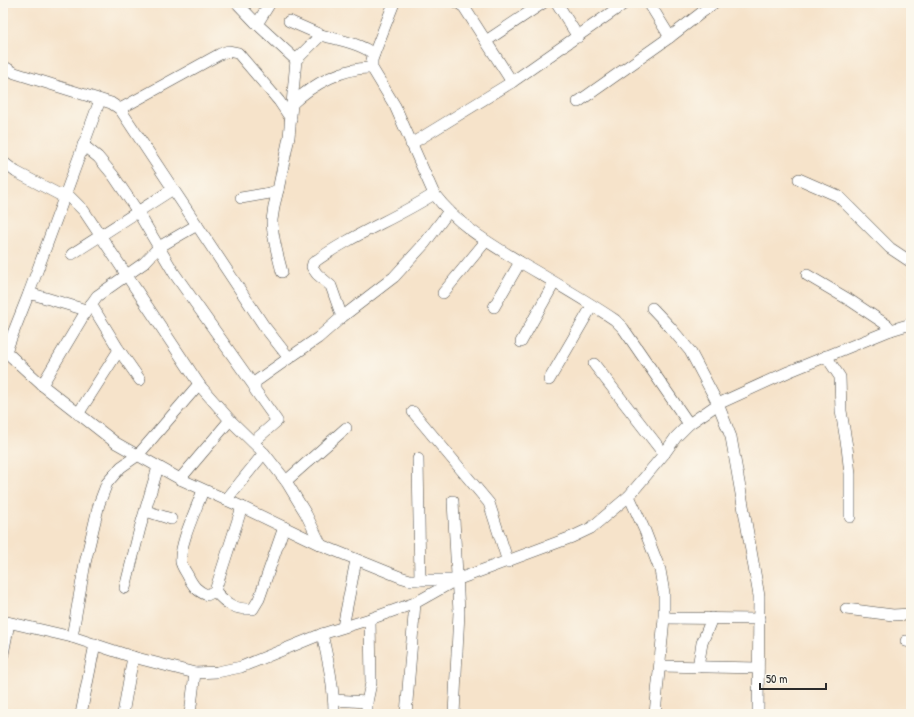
<svg xmlns="http://www.w3.org/2000/svg" width="914" height="717" font-family="'Patrick Hand',sans-serif">
<rect width="100%" height="100%" fill="#fbf7ec"/>
<filter id="ink" filterUnits="userSpaceOnUse"><feTurbulence type="fractalNoise" baseFrequency=".025" numOctaves="2"/><feDisplacementMap in="SourceGraphic" scale="8" xChannelSelector="R" yChannelSelector="G"/><feConvolveMatrix kernelMatrix="1 2 1 2 8 2 1 2 1" color-interpolation-filters="sRGB"/></filter>
<filter id="wash" filterUnits="userSpaceOnUse"><feTurbulence type="fractalNoise" baseFrequency=".012" numOctaves="4" result="noise"/><feDisplacementMap in="SourceGraphic" scale="16" xChannelSelector="R" yChannelSelector="G"/><feGaussianBlur stdDeviation="0.9" result="paint"/><feColorMatrix in="noise" values="0 0 0 0 0 0 0 0 0 0 0 0 0 0 0 0 0 1.4 0 .05"/><feComposite in="paint" operator="in"/></filter>
<g filter="url(#wash)">
<rect width="100%" height="100%" fill="#f6e3ca"/>
</g>
<g filter="url(#ink)">
<g fill="none" stroke-linecap="round" stroke-linejoin="round">
<defs>
<g id="minor">
<polyline points="237,3 257,24"/>
<polyline points="270,3 257,24 296,60"/>
<path d="M394,3L374,54L372,60V68L395,106L434,194C459,226 486,241 520,262C552,281 584,299 615,320L623,328L689,424"/>
<polyline points="458,3 464,7 512,82 625,3"/>
<polyline points="557,3 578,37"/>
<polyline points="649,3 670,37"/>
<polyline points="289,21 321,35"/>
<polyline points="486,41 543,3"/>
<polyline points="3,66 15,73 111,103 120,109 264,326 289,358 255,382 255,390 277,421 253,442"/>
<polyline points="578,102 670,37 714,3"/>
<path d="M293,103C313,84 344,67 372,68"/>
<polyline points="120,109 220,54 228,51 238,53 279,101 291,119"/>
<polyline points="411,144 512,82"/>
<polyline points="83,145 98,157 113,175 138,212 174,273 254,386"/>
<polyline points="3,162 16,172 64,197"/>
<polyline points="799,179 838,196 890,248 911,262"/>
<path d="M278,190C275,200 273,210 272,220C272,237 278,256 282,272"/>
<polyline points="65,192 84,211 201,387 230,420 264,453 286,481 306,514 321,545"/>
<path d="M241,198L270,193L278,190L289,137L296,60L321,35C339,40 359,43 374,54"/>
<polyline points="72,254 173,189"/>
<polyline points="807,275 851,301 887,325 891,330"/>
<polyline points="29,293 86,310"/>
<polyline points="443,293 486,241"/>
<polyline points="91,304 119,350 140,380"/>
<polyline points="494,307 520,262"/>
<polyline points="652,308 670,327 690,351 718,404 731,437 759,596 758,714"/>
<polyline points="342,317 394,277 425,243 449,211"/>
<polyline points="521,342 554,283"/>
<polyline points="3,349 42,385 116,443 180,479 242,507 321,545 400,577 410,580 456,580"/>
<polyline points="6,351 29,293 100,100"/>
<polyline points="826,356 840,377 841,411 847,447 850,474 850,517"/>
<path d="M289,358L318,338L342,317L331,286L317,274L312,267L313,263C351,235 395,219 434,194"/>
<polyline points="594,364 664,454"/>
<polyline points="549,380 592,306"/>
<polyline points="42,385 85,313 97,296 144,263 159,247 197,225"/>
<polyline points="413,412 489,503 508,562"/>
<polyline points="78,414 119,350"/>
<polyline points="418,459 420,580"/>
<polyline points="180,479 230,420"/>
<polyline points="286,481 346,428"/>
<path d="M203,490C197,508 179,544 181,562C182,567 186,572 188,576C193,586 197,591 207,595L215,591C226,604 235,610 253,609L259,599L284,527"/>
<polyline points="629,496 645,531 660,570 664,593 664,618 655,714"/>
<polyline points="226,500 264,453"/>
<polyline points="453,501 459,612 454,714"/>
<polyline points="146,511 171,519"/>
<polyline points="125,588 140,528 158,467"/>
<polyline points="215,591 242,507"/>
<polyline points="846,609 893,615 911,614"/>
<polyline points="664,618 759,619"/>
<polyline points="3,621 72,637 133,657 195,673 217,672 241,667 322,634 370,619 415,603 456,580 572,537 591,528 629,496 664,454 676,437 689,424 718,404 788,372 891,330 911,324"/>
<polyline points="343,627 356,560"/>
<path d="M322,634C328,660 334,687 334,714"/>
<polyline points="72,637 85,563 99,504 107,483 121,467 138,455 199,384"/>
<polyline points="906,641 911,642"/>
<polyline points="3,654 9,623"/>
<polyline points="660,666 758,668"/>
<polyline points="698,667 702,643 712,618"/>
<polyline points="334,700 367,702"/>
<polyline points="81,714 95,644"/>
<polyline points="123,714 133,657"/>
<polyline points="190,714 195,673"/>
<polyline points="367,714 367,702 371,683 370,619"/>
<polyline points="406,714 415,603"/>
</g>
</defs>
<use href="#minor" stroke="#494743" stroke-width="12"/>
<use href="#minor" stroke="#fff" stroke-width="11"/>
</g>
</g>
<rect width="914" height="717" fill="none" stroke="#fbf7ec" stroke-width="16"/>
<path d="M760 683v6h66v-6" fill="none" stroke="#2b2b2b" stroke-width="2"/>
<text x="766" y="683" font-size="12" fill="#2b2b2b" stroke="#fbf7ec" stroke-width="3" paint-order="stroke">50 m</text>
</svg>
